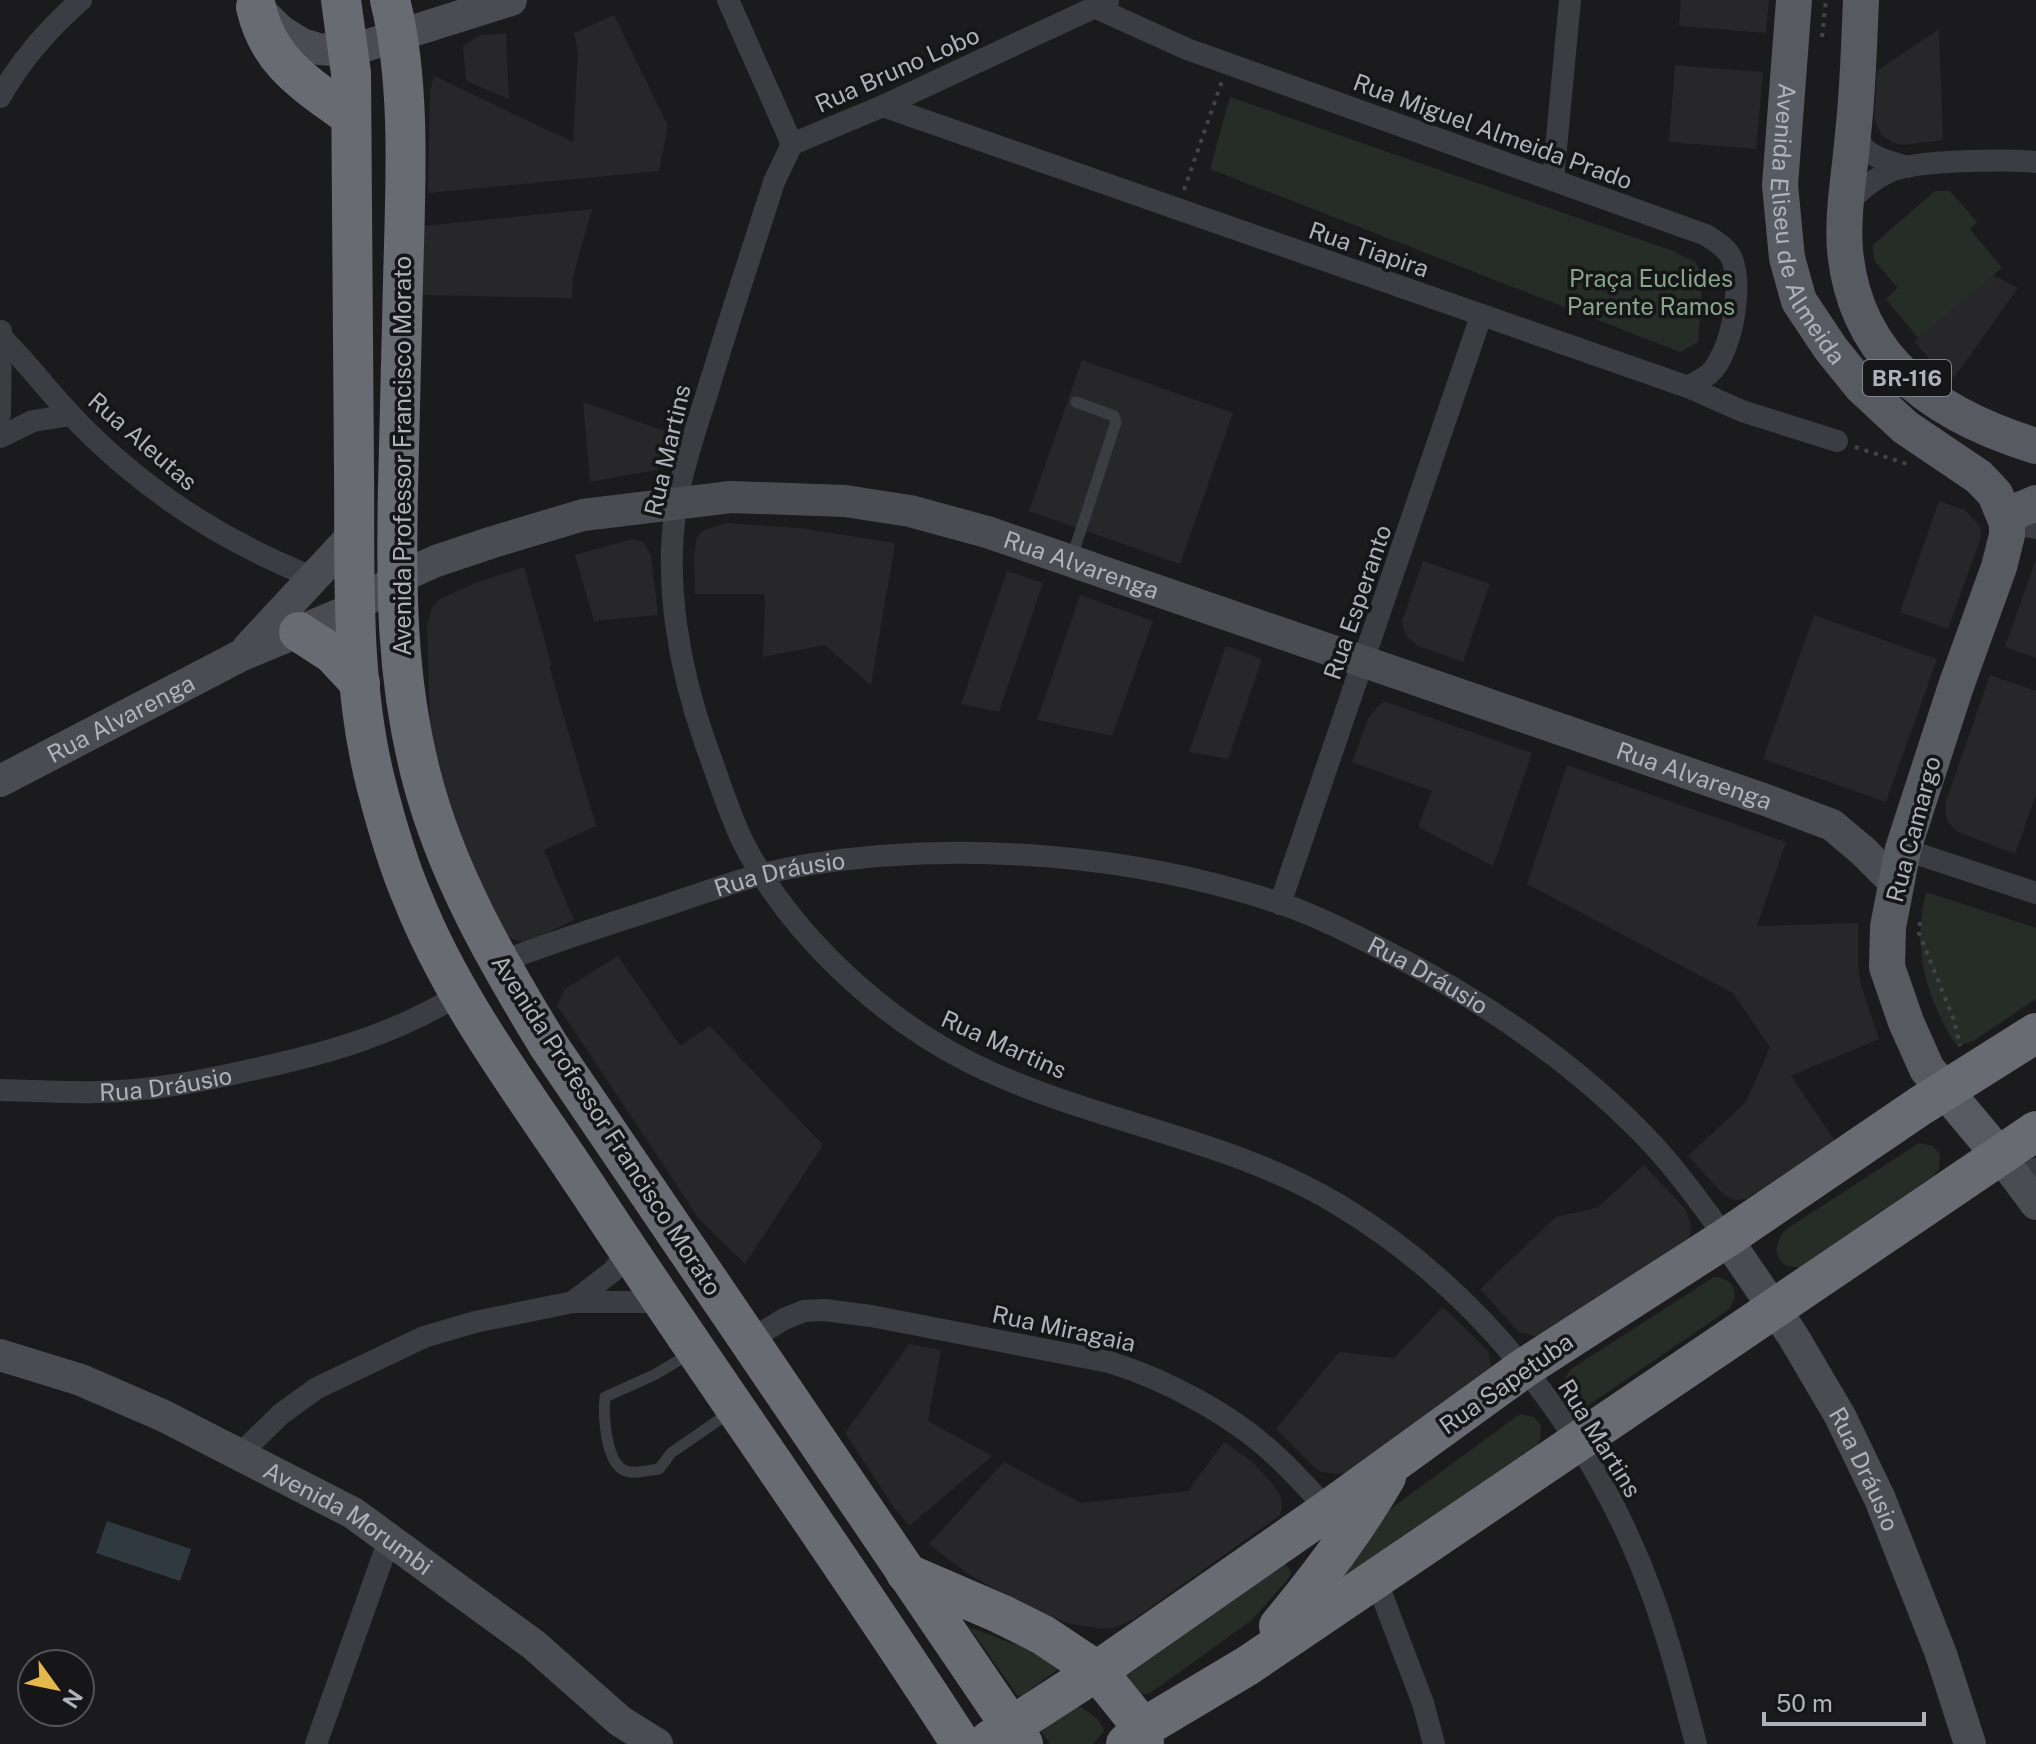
<svg xmlns="http://www.w3.org/2000/svg" width="2036" height="1744" font-family="'Public Sans',sans-serif">
<rect width="100%" height="100%" fill="#1b1b1d"/>
<g fill="#27272a">
<polygon points="1681,0 1769,0 1766,33 1679,26"/>
<polygon points="614,15 668,126 659,171 428,193 430,90 434,76 573,142 578,53 574,33"/>
<polygon points="1939,29 1943,140 1904,145 1893,143 1881,134 1874,119 1877,71"/>
<polygon points="506,33 508,78 509,99 466,81 463,46 481,35"/>
<polygon points="1675,65 1763,72 1756,149 1669,142"/>
<polygon points="592,209 573,276 572,298 423,295 423,226"/>
<polygon points="1993,275 2018,288 1954,378 1930,360 1914,341"/>
<polygon points="1082,360 1233,413 1180,564 1029,511"/>
<polygon points="583,402 673,434 662,466 656,470 590,482"/>
<polygon points="1939,501 1965,510 1981,528 1980,540 1948,629 1900,612"/>
<polygon points="726,523 799,528 895,543 871,685 825,645 763,657 765,594 695,594 694,555 697,537 704,530"/>
<polygon points="633,539 643,542 651,555 658,615 594,621 575,555"/>
<polygon points="2036,559 2036,658 2005,647"/>
<polygon points="1423,561 1490,584 1463,662 1418,646 1406,636 1404,631 1402,621"/>
<polygon points="524,567 551,663 550,669 596,826 544,850 574,920 526,943 506,937 461,842 436,762 430,725 427,625 432,607 440,599 475,583"/>
<polygon points="1007,571 1043,583 999,712 961,704"/>
<polygon points="1080,595 1153,621 1112,736 1037,720"/>
<polygon points="1814,615 1937,659 1886,802 1763,759"/>
<polygon points="1226,646 1262,659 1228,759 1189,752"/>
<polygon points="1990,675 2036,691 2036,795 2015,854 1956,831 1948,822 1945,813 1946,801"/>
<polygon points="1386,702 1532,753 1493,866 1418,827 1432,791 1352,762 1369,717 1381,703"/>
<polygon points="1567,765 1786,842 1757,926 1858,923 1858,965 1861,985 1879,1039 1791,1076 1835,1141 1746,1199 1736,1200 1724,1195 1688,1156 1746,1102 1770,1047 1733,993 1527,884"/>
<polygon points="618,956 680,1046 710,1026 823,1145 745,1264 699,1219 557,1005 565,989"/>
<polygon points="1644,1165 1686,1210 1692,1230 1688,1238 1542,1338 1519,1332 1480,1289 1556,1217 1597,1208"/>
<polygon points="1443,1307 1488,1351 1491,1366 1487,1375 1347,1472 1339,1474 1321,1472 1314,1467 1276,1429 1339,1352 1394,1358"/>
<polygon points="909,1344 941,1350 928,1421 992,1456 909,1526 893,1506 845,1433"/>
<polygon points="1224,1442 1251,1461 1270,1481 1281,1496 1282,1508 1279,1516 1134,1619 1117,1627 1103,1629 1067,1623 1006,1596 965,1572 929,1544 1004,1462 1081,1503 1188,1491"/>
</g>
<g fill="#252d26">
<polygon points="1230,97 1673,251 1695,262 1703,276 1698,342 1680,352 1210,169"/>
<polygon points="1935,191 1950,191 1977,222 1970,229 2002,268 1918,338 1886,299 1898,288 1874,260 1873,245"/>
<path d="M1926,892L2036,928V999L1973,1041L1958,1046C1949,1037 1945,1025 1939,1014C1920,973 1915,935 1926,892Z"/>
<path d="M1919,1143L1933,1146L1940,1154L1939,1169L1933,1176L1800,1267C1774,1269 1771,1247 1785,1230Z"/>
<path d="M1714,1277C1735,1278 1741,1295 1728,1310L1586,1407C1561,1408 1556,1387 1571,1369Z"/>
<polygon points="1520,1414 1534,1417 1541,1426 1540,1440 1535,1448 1332,1589 1382,1515"/>
<polygon points="1285,1564 1291,1571 1289,1578 1252,1620 1149,1694 1139,1694 1124,1681 1127,1666"/>
<polygon points="969,1627 1011,1643 1060,1655 1065,1664 1023,1695 1018,1696"/>
<polygon points="1081,1707 1098,1719 1104,1731 1093,1744 1050,1744 1041,1731 1072,1708"/>
</g>
<polygon fill="#313940" points="107,1521 191,1549 180,1581 96,1553"/>
<g fill="none" stroke-linecap="round" stroke-linejoin="round">
<g stroke="#424449" stroke-width="4" stroke-dasharray="4 6" stroke-linecap="butt">
<polyline points="1822,37 1826,0"/>
<polyline points="1184,190 1222,81"/>
<polyline points="1855,447 1907,464"/>
<polyline points="1920,922 1919,933 1954,1020 1960,1046"/>
</g>
<g stroke="#3c3d42" stroke-width="11">
<polyline points="1071,560 1116,422 1114,416 1076,402"/>
<path d="M691,1353L654,1375L605,1397C603,1415 606,1459 622,1469C632,1476 648,1470 659,1469L671,1453L729,1413"/>
</g>
<g stroke="#3c3d42" stroke-width="22">
<path d="M728,0L792,144L774,182C752,251 729,320 708,390C697,426 684,462 677,500C663,581 679,669 706,745C718,777 728,811 743,842C790,934 880,1017 971,1063C1089,1122 1225,1136 1339,1205C1483,1292 1595,1437 1652,1594C1670,1643 1683,1694 1696,1744"/>
<path d="M1094,7L1187,49L1706,235C1715,241 1724,246 1730,255C1745,281 1732,354 1709,374C1703,379 1694,383 1688,387"/>
<path d="M0,97C21,60 49,28 81,0"/>
<polyline points="883,106 1688,387 1742,411 1837,441"/>
<path d="M1854,131C1861,156 1885,160 1907,167"/>
<polyline points="792,144 883,106 1108,1"/>
<polyline points="1553,180 1570,0"/>
<path d="M1846,205C1860,191 1873,179 1891,171C1919,160 2004,159 2036,162"/>
<path d="M1,337C26,361 47,390 71,415C139,487 223,542 315,578"/>
<polyline points="0,414 1,331"/>
<polyline points="0,437 33,421 71,415"/>
<polyline points="2007,523 2036,528"/>
<polyline points="1903,849 2036,893"/>
<polyline points="1280,904 1481,316"/>
<path id="s1" d="M498,963C552,942 607,925 661,907C709,891 756,873 806,865C960,840 1135,854 1282,904C1317,916 1350,933 1382,949C1477,997 1565,1055 1640,1131C1672,1163 1699,1201 1726,1238"/>
<path id="s2" d="M0,1090C32,1091 65,1093 98,1092C151,1091 203,1081 255,1069C329,1053 395,1034 460,994"/>
<polyline points="2035,1169 2036,1171"/>
<polyline points="573,1302 613,1271 628,1251"/>
<path d="M750,1340L784,1319L804,1311L824,1310L871,1316L1109,1362C1165,1379 1233,1415 1276,1456C1295,1473 1311,1492 1328,1510"/>
<polyline points="240,1454 281,1414 317,1388 424,1337 475,1322 573,1302 663,1302"/>
<polyline points="1375,1577 1423,1703 1434,1744"/>
<polyline points="316,1744 390,1537"/>
</g>
<g stroke="#4a4c52" stroke-width="32">
<polyline points="256,7 281,31 302,44 319,49 349,51 511,0"/>
<polyline points="248,648 355,533"/>
<path id="s3" d="M0,781L240,656L355,608L396,579L436,561L493,542L583,515L731,497L845,501L910,511L987,532L1763,799L1832,825L1863,851L1895,883"/>
<polyline points="2000,1156 2036,1204"/>
<path id="s4" d="M1726,1238L1793,1336L1840,1416L1880,1499L1941,1654L1970,1744"/>
<path id="s5" d="M0,1355L81,1380L164,1416L353,1513L534,1645L620,1721L657,1744"/>
</g>
<g stroke="#585a61" stroke-width="36">
<path id="s6" d="M1794,0L1780,185L1787,258L1799,301L1831,349L1861,386L1905,427L1979,477L1995,494L2007,523V535L1999,567L1956,686L1903,849L1888,927L1887,967L1906,1022L1927,1069L2000,1156"/>
<path d="M1861,0C1859,45 1858,90 1853,134C1850,172 1842,212 1845,250C1855,361 1937,416 2036,446"/>
<polyline points="2005,516 2036,503"/>
</g>
<g stroke="#696b72" stroke-width="40">
<path d="M341,0L351,73C351,206 353,339 354,471C355,575 350,682 376,784C386,823 397,862 413,899C455,1004 527,1097 589,1191C711,1377 841,1557 961,1744"/>
<path d="M390,0C412,86 405,193 403,282C401,351 400,419 398,487C396,586 396,678 421,775C446,873 497,961 549,1046L1023,1744"/>
<path d="M256,7C269,64 307,84 351,117"/>
<polyline points="299,632 333,654 360,683"/>
<polyline points="906,1573 1001,1614 1043,1635 1097,1671 1143,1728 1144,1744"/>
<path d="M1279,1626C1319,1578 1355,1530 1386,1477"/>
<polyline points="990,1740 1097,1671 1328,1510 1524,1368 1726,1238 1920,1106 2036,1033"/>
<polyline points="1126,1744 1143,1728 1247,1666 2036,1131"/>
</g>
</g>
<g text-anchor="middle" dominant-baseline="central" stroke-width="7" stroke-linejoin="round" paint-order="stroke">
<rect fill="#161618" stroke="#81838a" stroke-width="2" x="1863" y="360" width="88" height="36" rx="6"/>
<g font-size="22" font-weight="bold" fill="#afb2bb">
<text x="1907" y="378">BR-116</text>
</g>
<g font-size="24" fill="#afb2bb" stroke="#161618">
<text transform="translate(897 69) rotate(-24)">Rua Bruno Lobo</text>
<text transform="translate(1493 131) rotate(20)">Rua Miguel Almeida Prado</text>
<text stroke="none"><textPath href="#s6" startOffset="230">Avenida Eliseu de Almeida</textPath></text>
<text transform="translate(1369 249) rotate(19)">Rua Tiapira</text>
<text transform="translate(143 441) rotate(41)">Rua Aleutas</text>
<text transform="translate(667 450) rotate(-77)">Rua Martins</text>
<text transform="translate(402 456) rotate(-90)">Avenida Professor Francisco Morato</text>
<text stroke="none"><textPath href="#s3" startOffset="1152">Rua Alvarenga</textPath></text>
<text transform="translate(1357 602) rotate(-71)">Rua Esperanto</text>
<text stroke="none"><textPath href="#s3" startOffset="136">Rua Alvarenga</textPath></text>
<text stroke="none"><textPath href="#s3" startOffset="1800">Rua Alvarenga</textPath></text>
<text transform="translate(1913 829) rotate(-75)">Rua Camargo</text>
<text stroke="none"><textPath href="#s1" startOffset="296">Rua Dráusio</textPath></text>
<text stroke="none"><textPath href="#s1" startOffset="968">Rua Dráusio</textPath></text>
<text transform="translate(1004 1044) rotate(24)">Rua Martins</text>
<text stroke="none"><textPath href="#s2" startOffset="166">Rua Dráusio</textPath></text>
<text transform="translate(607 1125) rotate(57)">Avenida Professor Francisco Morato</text>
<text transform="translate(1064 1328) rotate(12)">Rua Miragaia</text>
<text transform="translate(1506 1383) rotate(-35)">Rua Sapetuba</text>
<text transform="translate(1600 1438) rotate(58)">Rua Martins</text>
<text stroke="none"><textPath href="#s4" startOffset="270">Rua Dráusio</textPath></text>
<text stroke="none"><textPath href="#s5" startOffset="386">Avenida Morumbi</textPath></text>
</g>
<g font-size="24" fill="#87a58a" stroke="#161618">
<text x="1651" y="278">Praça Euclides<tspan x="1651" dy="28">Parente Ramos</tspan></text>
</g>
</g>
<g transform="translate(56 1688) rotate(123)"><circle r="38" fill="#161618" stroke="#535459" stroke-width="2"/>
<path d="M0-6L14 30L0 20L-14 30Z" fill="#e5b84a"/>
<text y="-12" font-size="22" font-weight="bold" text-anchor="middle" fill="#afb2bb">N</text>
</g>
<path d="M1764 1712v12h160v-12" fill="none" stroke="#afb2bb" stroke-width="4"/>
<text x="1776" y="1712" font-size="24" fill="#afb2bb" stroke="#161618" stroke-width="6" paint-order="stroke">50 m</text>
</svg>
